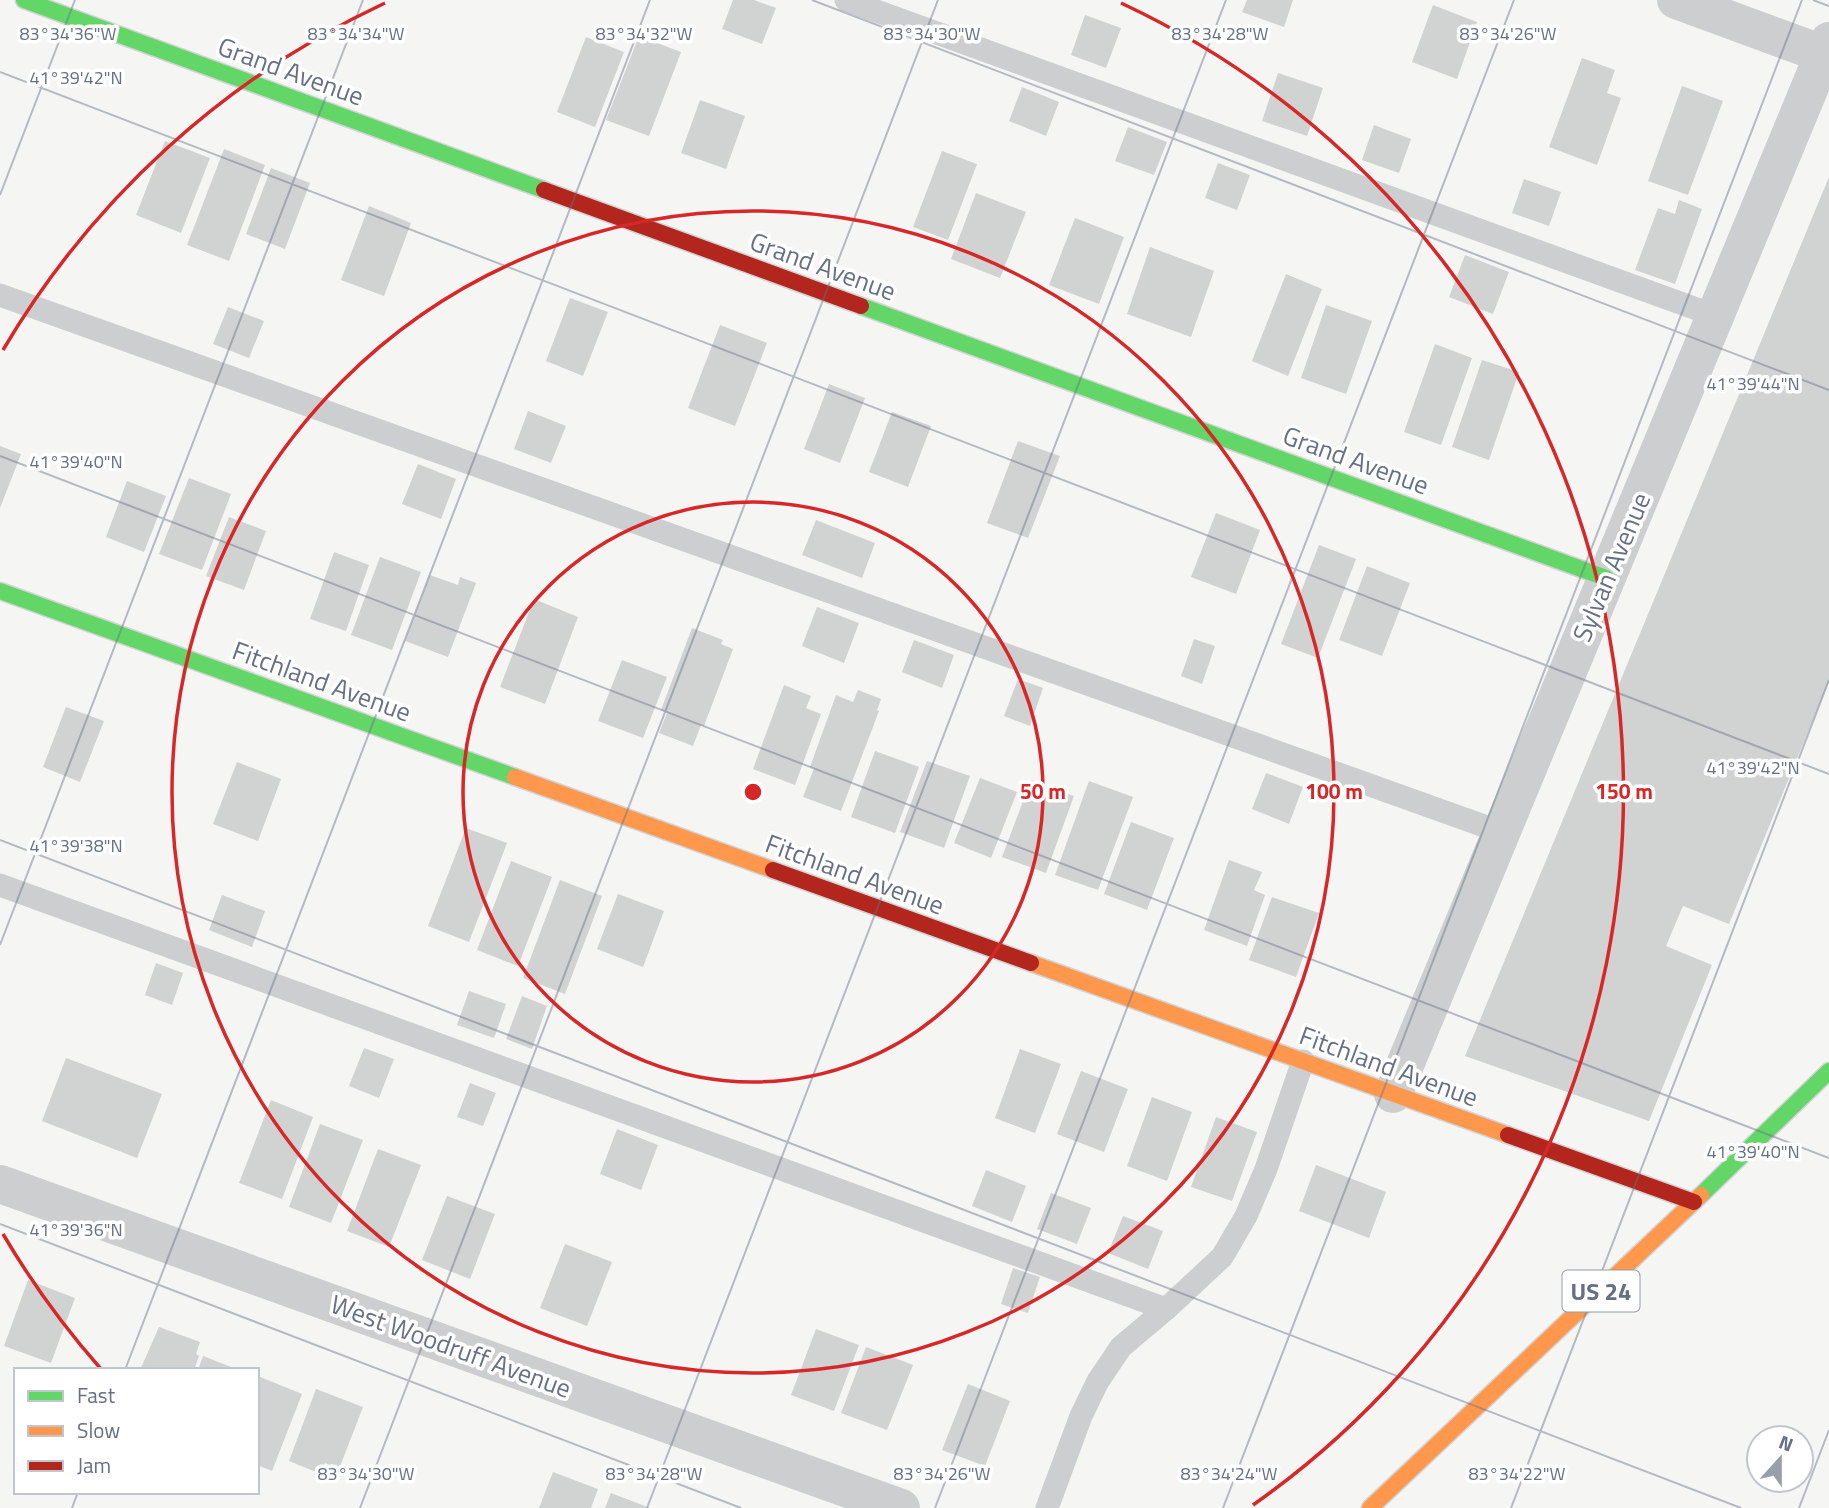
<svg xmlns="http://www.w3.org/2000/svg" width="1829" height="1508" font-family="'Titillium Web',sans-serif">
<rect width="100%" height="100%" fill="#f5f5f4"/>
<g fill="#d1d2d2">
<polygon points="733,0 754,0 776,8 762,44 722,29"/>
<polygon points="1247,0 1293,0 1284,27 1242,12"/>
<polygon points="1433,5 1477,22 1457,79 1412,62"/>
<polygon points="1085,15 1121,28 1106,68 1071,55"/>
<polygon points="639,36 681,52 649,136 606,120"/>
<polygon points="586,37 624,52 595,127 557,112"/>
<polygon points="1582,58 1615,70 1607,93 1621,98 1597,165 1549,147"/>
<polygon points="1278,73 1323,88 1307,136 1262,121"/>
<polygon points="1682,86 1723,101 1688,195 1648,181"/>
<polygon points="1022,87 1059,102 1046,136 1009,121"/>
<polygon points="700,100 745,116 726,169 681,153"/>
<polygon points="1374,125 1411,139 1399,173 1362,160"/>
<polygon points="1128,127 1167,142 1154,175 1115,161"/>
<polygon points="165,141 210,158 181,233 136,215"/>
<polygon points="224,149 265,165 229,261 187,245"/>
<polygon points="942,151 977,164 948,240 913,227"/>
<polygon points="1218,163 1250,175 1237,210 1205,198"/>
<polygon points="271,168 310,183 285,249 246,234"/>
<polygon points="1829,177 1829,681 1729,924 1683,906 1666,946 1712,965 1649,1121 1465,1056"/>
<polygon points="1524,179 1561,192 1549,226 1512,213"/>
<polygon points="976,193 1026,212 1000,278 951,259"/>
<polygon points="1679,200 1702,209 1675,284 1635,270 1658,208 1675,214"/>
<polygon points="369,206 411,223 384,296 341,280"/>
<polygon points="1075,218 1124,237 1099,304 1049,285"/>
<polygon points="1150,247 1214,271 1191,337 1127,314"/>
<polygon points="1465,255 1509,272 1493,314 1449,297"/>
<polygon points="1286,274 1322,289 1288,376 1252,361"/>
<polygon points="570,298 608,312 583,376 546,361"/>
<polygon points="1326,305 1372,321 1346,394 1301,378"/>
<polygon points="228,307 264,321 249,358 213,344"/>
<polygon points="720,325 767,343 735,426 688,408"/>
<polygon points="1435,344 1472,358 1441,445 1404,432"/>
<polygon points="1482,360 1519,372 1489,460 1452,447"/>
<polygon points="829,384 865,398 840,463 804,449"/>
<polygon points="528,411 566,426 551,463 514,449"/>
<polygon points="892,412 931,426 908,487 869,472"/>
<polygon points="1018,441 1060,456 1028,538 987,523"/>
<polygon points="0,446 21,454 0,508"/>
<polygon points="418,464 456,479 441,519 402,504"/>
<polygon points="189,478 231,494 202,570 159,554"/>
<polygon points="127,481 166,496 144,552 106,537"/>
<polygon points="1216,513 1260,530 1236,594 1191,577"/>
<polygon points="229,517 266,531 244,590 206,576"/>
<polygon points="816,520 875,543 862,578 802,555"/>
<polygon points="1319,545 1356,559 1318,658 1281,644"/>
<polygon points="334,552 369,565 346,631 310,619"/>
<polygon points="380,557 421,572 392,650 351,635"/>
<polygon points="1367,566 1410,583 1382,656 1339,640"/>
<polygon points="430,575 458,585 460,577 476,583 448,657 405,641"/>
<polygon points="534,599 578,617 545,704 500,687"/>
<polygon points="817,607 859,623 844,663 802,646"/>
<polygon points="692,628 723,640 721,644 733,649 704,726 701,725 693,746 659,733 667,713 661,710"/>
<polygon points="1194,639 1215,646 1202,684 1181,676"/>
<polygon points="914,640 954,655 942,688 902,672"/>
<polygon points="622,660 667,677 643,738 598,721"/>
<polygon points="1018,679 1043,688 1030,726 1004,716"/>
<polygon points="784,685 811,696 806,708 821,714 795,785 753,769"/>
<polygon points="858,690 881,699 877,710 879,711 841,811 803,797 814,768 810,767 836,695 853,702"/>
<polygon points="66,707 104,721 80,782 43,767"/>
<polygon points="875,751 919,767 895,833 851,817"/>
<polygon points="927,761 970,776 944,848 900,832"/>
<polygon points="237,762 281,779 258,841 213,824"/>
<polygon points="1266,773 1303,787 1289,824 1252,809"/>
<polygon points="980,778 1017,792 991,858 954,843"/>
<polygon points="1031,780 1074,796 1046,873 1002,857"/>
<polygon points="1089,781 1133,797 1098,890 1055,875"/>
<polygon points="1131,822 1174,838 1147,910 1104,894"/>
<polygon points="466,828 507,843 469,942 428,926"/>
<polygon points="1229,860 1262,872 1254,890 1265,895 1247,946 1204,930"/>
<polygon points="511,861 552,877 518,966 477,950"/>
<polygon points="560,880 602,896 565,994 523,978"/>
<polygon points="618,894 664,911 643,967 597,949"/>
<polygon points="222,895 265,911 252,947 209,930"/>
<polygon points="1272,897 1319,913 1296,977 1249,960"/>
<polygon points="156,963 183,973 172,1005 145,995"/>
<polygon points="469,991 506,1004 494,1038 457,1025"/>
<polygon points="522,996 547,1006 532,1049 506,1039"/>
<polygon points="364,1048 394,1059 379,1098 349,1086"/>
<polygon points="1020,1049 1061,1064 1035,1133 995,1118"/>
<polygon points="66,1058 162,1094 137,1158 42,1121"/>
<polygon points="1081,1071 1128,1089 1104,1152 1057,1134"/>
<polygon points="470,1083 496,1093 483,1126 457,1117"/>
<polygon points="1152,1097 1192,1112 1167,1181 1127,1166"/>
<polygon points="271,1100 313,1117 282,1199 239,1183"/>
<polygon points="1216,1117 1257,1132 1232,1201 1191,1187"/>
<polygon points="320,1124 363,1140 331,1223 289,1207"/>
<polygon points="617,1129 658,1145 641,1190 600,1174"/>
<polygon points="378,1149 421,1165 389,1247 347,1231"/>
<polygon points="1316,1165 1386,1192 1369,1238 1299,1211"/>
<polygon points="986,1170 1026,1186 1012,1222 972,1206"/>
<polygon points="1051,1193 1091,1208 1077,1244 1037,1229"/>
<polygon points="447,1196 495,1214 470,1279 422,1260"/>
<polygon points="1123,1216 1163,1231 1148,1269 1108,1253"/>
<polygon points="565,1244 612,1262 587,1326 540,1308"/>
<polygon points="1013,1268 1040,1277 1028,1313 1001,1304"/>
<polygon points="28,1280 75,1298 51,1363 4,1346"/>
<polygon points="159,1327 200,1342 196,1354 199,1356 194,1370 140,1370"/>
<polygon points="816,1329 859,1345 834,1411 791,1395"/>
<polygon points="866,1347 913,1365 887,1430 841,1413"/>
<polygon points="203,1356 239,1370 198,1370"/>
<polygon points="258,1376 302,1394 272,1471 257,1465"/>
<polygon points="968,1384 1010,1401 985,1466 942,1450"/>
<polygon points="316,1389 363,1407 339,1469 325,1463 321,1474 289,1461"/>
<polygon points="553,1472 598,1489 591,1508 539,1508"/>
<polygon points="611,1493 650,1508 605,1508"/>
</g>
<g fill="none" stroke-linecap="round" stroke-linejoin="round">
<defs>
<g id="fast">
<polyline points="24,0 544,190"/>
<polyline points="861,306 1606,578"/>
<polyline points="0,591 515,777"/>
<polyline points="1701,1195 1829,1071"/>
</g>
<g id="slow">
<polyline points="515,777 773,870"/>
<polyline points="1031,963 1508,1135"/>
<polyline points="1370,1508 1701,1195"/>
</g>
<g id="jam">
<polyline points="544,190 861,306"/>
<polyline points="773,870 1031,963"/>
<polyline points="1508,1135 1694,1202"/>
</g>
</defs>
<use href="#fast" stroke="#d2d3d4" stroke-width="19"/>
<use href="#slow" stroke="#d2d3d4" stroke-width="19"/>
<use href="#jam" stroke="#d2d3d4" stroke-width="19"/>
<g stroke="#cdcecf" stroke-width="23">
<polyline points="846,0 1716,316"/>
<polyline points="0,295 1501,832"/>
<polyline points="0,885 1166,1309"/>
<polyline points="1047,1508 1081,1416 1098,1381 1121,1347 1166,1309 1222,1257 1246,1216 1266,1169 1303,1061"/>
</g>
<g stroke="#cdcecf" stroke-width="38">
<polyline points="1676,0 1823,54"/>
<polyline points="1393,1094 1829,41"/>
<polyline points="0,1184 901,1508"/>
</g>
<use href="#fast" stroke="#63d668" stroke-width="16"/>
<use href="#slow" stroke="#ff974d" stroke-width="16"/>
<use href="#jam" stroke="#b3261e" stroke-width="16"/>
</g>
<path fill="none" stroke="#657084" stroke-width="2" stroke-opacity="0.45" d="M812,0L1829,390M1813,0L1829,6M0,72L1829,774M0,195L75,0M0,456L1829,1158M0,840L1741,1508M0,945L363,0M0,1224L741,1508M125,1370L650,0M72,1508L78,1492M360,1508L938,0M647,1508L1226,0M935,1508L1514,0M1223,1508L1802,0M1511,1508L1829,680M1799,1508L1829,1430"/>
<g fill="none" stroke="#d62828" stroke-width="3.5">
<circle cx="753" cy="792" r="290"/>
<circle cx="753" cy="792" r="581"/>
<path d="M101 1369A871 871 0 0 1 3 1234M3 350A871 871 0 0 1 385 3M1121 3A871 871 0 0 1 1253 1505"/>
</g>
<g text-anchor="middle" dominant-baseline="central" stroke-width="7" stroke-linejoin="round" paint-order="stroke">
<rect fill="#fff" stroke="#939ba9" stroke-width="2" x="1562.5" y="1270.5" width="77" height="41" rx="5"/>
<g font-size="24" font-weight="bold" fill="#657084">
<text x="1601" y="1291">US 24</text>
</g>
<g font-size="26" fill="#657084" stroke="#fff">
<text transform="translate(291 71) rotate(20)">Grand Avenue</text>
<text transform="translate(823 266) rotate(20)">Grand Avenue</text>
<text transform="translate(1356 460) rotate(20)">Grand Avenue</text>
<text transform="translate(1611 567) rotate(-67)">Sylvan Avenue</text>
<text transform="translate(322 681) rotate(20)">Fitchland Avenue</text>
<text transform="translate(855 874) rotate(20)">Fitchland Avenue</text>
<text transform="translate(1389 1066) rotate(20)">Fitchland Avenue</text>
<text transform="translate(451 1346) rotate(20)">West Woodruff Avenue</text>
</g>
</g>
<g font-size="18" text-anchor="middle" fill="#657084" stroke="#fff" stroke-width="7" stroke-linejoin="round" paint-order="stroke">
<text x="932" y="40">83°34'30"W</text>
<text x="68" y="40">83°34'36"W</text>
<text x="356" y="40">83°34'34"W</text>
<text x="644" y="40">83°34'32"W</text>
<text x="1220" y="40">83°34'28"W</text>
<text x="1508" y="40">83°34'26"W</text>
<text x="76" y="84">41°39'42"N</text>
<text x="1753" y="390">41°39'44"N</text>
<text x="76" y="468">41°39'40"N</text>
<text x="1753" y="774">41°39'42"N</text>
<text x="76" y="852">41°39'38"N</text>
<text x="1753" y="1158">41°39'40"N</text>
<text x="76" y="1236">41°39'36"N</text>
<text x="366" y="1480">83°34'30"W</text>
<text x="654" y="1480">83°34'28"W</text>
<text x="942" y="1480">83°34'26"W</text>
<text x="1229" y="1480">83°34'24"W</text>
<text x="1517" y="1480">83°34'22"W</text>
</g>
<circle cx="753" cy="792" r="10" fill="#d62828" stroke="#fff" stroke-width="3.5"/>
<g font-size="21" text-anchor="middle" font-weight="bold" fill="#d62828" stroke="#fff" stroke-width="7" stroke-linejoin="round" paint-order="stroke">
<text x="1043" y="799">50 m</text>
<text x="1334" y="799">100 m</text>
<text x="1624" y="799">150 m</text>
</g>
<rect x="14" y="1368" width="245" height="126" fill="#ffffff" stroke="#c1c6ce" stroke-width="2"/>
<rect x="28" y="1391" width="35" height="10" fill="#63d668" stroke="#c1c6ce" stroke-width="2"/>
<text x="77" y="1403" font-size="21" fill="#657084">Fast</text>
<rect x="28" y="1426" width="35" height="10" fill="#ff974d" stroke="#c1c6ce" stroke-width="2"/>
<text x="77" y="1438" font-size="21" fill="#657084">Slow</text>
<rect x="28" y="1461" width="35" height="10" fill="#b3261e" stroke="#c1c6ce" stroke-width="2"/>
<text x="77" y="1473" font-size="21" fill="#657084">Jam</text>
<g transform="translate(1780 1459) rotate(21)"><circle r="33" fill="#ffffff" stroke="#c1c6ce" stroke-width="2"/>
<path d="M0-5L12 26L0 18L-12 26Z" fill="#979fab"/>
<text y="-10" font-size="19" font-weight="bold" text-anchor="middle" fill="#657084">N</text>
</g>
</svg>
